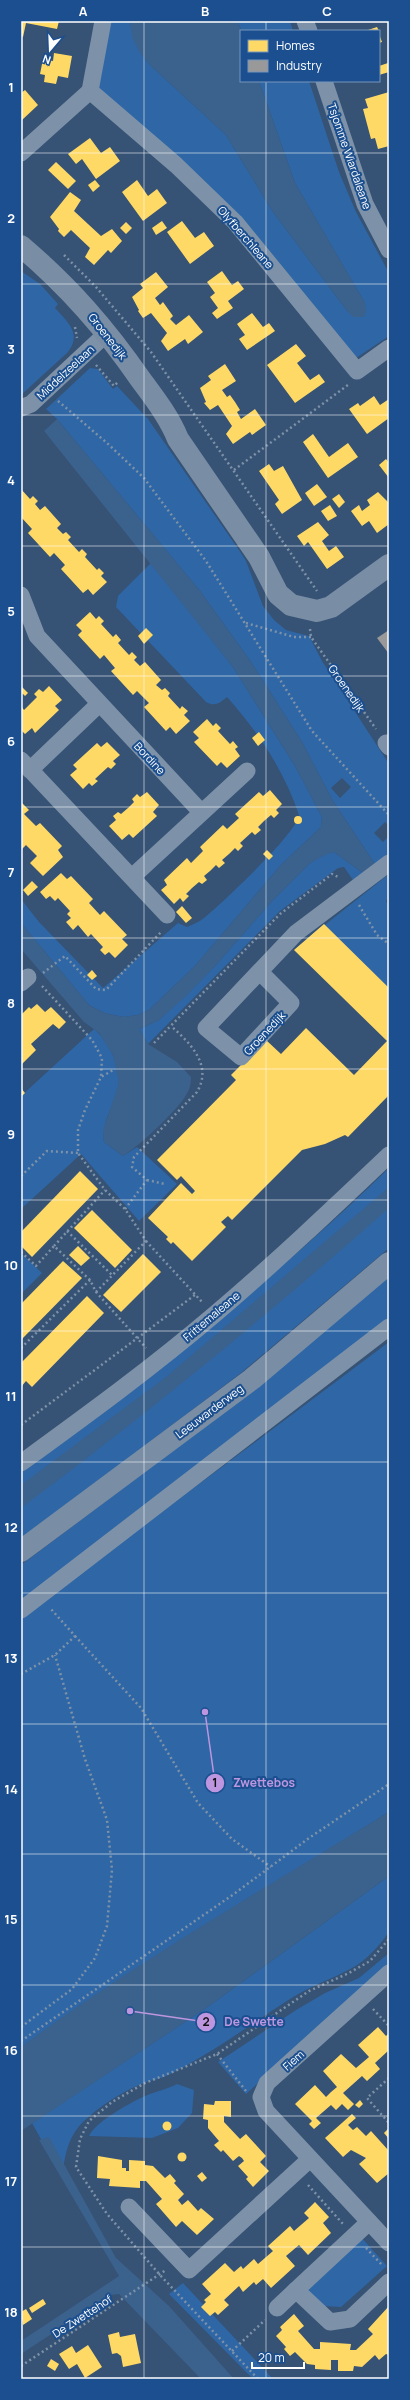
<svg xmlns="http://www.w3.org/2000/svg" width="410" height="2400" font-family="Manrope,sans-serif">
<rect width="100%" height="100%" fill="#365274"/>
<g fill="#2f66a5" fill-rule="evenodd">
<path d="M101,21H130C132,38 138,50 149,64L226,135L273,212L348,312L365,303L295,183L259,81H309L339,172L356,212L389,273V336L347,364L312,315L94,87Z"/>
<polygon points="237,21 290,21 293,31 242,31"/>
<path d="M21,271L40,284L58,304L55,308C68,322 83,335 67,353L21,395Z"/>
<path d="M90,368L98,369L113,389L117,386L148,419L241,553L246,561L263,606L274,620L286,630L309,636L322,661L389,764V826L385,822L374,833L383,842L389,836V853L375,864L333,801L302,742L251,662L200,591L57,419L46,409ZM342,778L351,787L340,798L331,788Z"/>
<path d="M151,563L233,667L295,766L322,817L321,827L281,865L195,966L149,1010L138,1015L123,1017L104,1013L89,1005L21,923V899L39,922L103,988L178,923L187,927C193,924 199,922 204,918C220,905 298,832 299,815C284,770 258,732 227,697C220,703 215,707 206,702L116,607L118,596Z"/>
<polygon points="334,852 363,873 353,880 344,867 338,868 280,911 148,1044 139,1029 159,1020 216,965 272,901 310,863 325,854"/>
<polygon points="389,874 389,896 386,901 389,907 389,1005 316,932"/>
<path d="M94,1029C109,1041 123,1070 118,1090C112,1109 102,1121 104,1142L123,1156L137,1147L177,1184L139,1221L81,1154L21,1209V1096Z"/>
<path d="M389,1168V1248L241,1373L21,1539V1473C148,1377 275,1279 389,1168Z"/>
<polygon points="21,1253 42,1273 21,1294"/>
<polygon points="389,1275 389,1317 21,1603 21,1565 255,1389"/>
<polygon points="389,1342 389,1812 316,1857 21,2062 21,1617"/>
<path d="M389,1876V1932C379,1946 367,1960 352,1968C332,1979 310,1986 290,1999C249,2025 210,2055 166,2076C160,2079 152,2080 146,2082C123,2091 99,2106 82,2123C68,2137 63,2160 63,2179L32,2123L206,2008Z"/>
<polygon points="389,1953 389,1965 246,2094 218,2062 296,2010 325,1993 359,1978"/>
<path d="M177,2084L194,2090L192,2113L178,2128L152,2138L89,2136C96,2121 134,2100 150,2094C160,2090 168,2089 177,2084Z"/>
<polygon points="360,2236 387,2266 341,2307 323,2306 304,2286"/>
<polygon points="183,2283 273,2379 253,2379 169,2294"/>
</g>
<g fill="#3b618d">
<polygon points="130,21 237,21 242,31 241,81 259,81 295,183 365,303 366,312 364,317 353,317 348,312 273,212 226,135 149,64 139,51 132,37"/>
<path d="M57,419L200,591L251,662L302,742L333,801L375,864L363,873L334,852L325,855L310,863L272,901L216,965L186,996L159,1020L139,1029L148,1044L177,1062L191,1077C191,1084 190,1089 186,1095C179,1109 138,1147 123,1156L104,1142L103,1130L119,1083L113,1055L99,1033L84,1022L21,949V923L89,1005L104,1013L123,1017L138,1015L149,1010L195,966L281,865L321,827L322,817L295,766L233,667L44,431Z"/>
<path d="M389,1187V1208C270,1313 148,1413 21,1508V1485L166,1377Z"/>
<path d="M389,1812V1876L206,2008L21,2131V2047C138,1961 265,1888 389,1812Z"/>
<polygon points="49,2137 116,2258 169,2306 234,2379 201,2379 119,2294 111,2295 21,2354 21,2341 119,2276 39,2140"/>
</g>
<g fill="#ffd966">
<polygon points="21,21 59,21 57,29 26,23 23,37 21,36"/>
<polygon points="377,27 379,31 365,31"/>
<polygon points="379,34 382,42 379,43"/>
<polygon points="54,53 72,56 68,78 58,76 56,84 44,82 45,75 40,74 43,59 53,61"/>
<polygon points="388,63 389,72 379,75 379,66"/>
<polygon points="25,90 38,105 21,121 21,93"/>
<polygon points="389,92 389,146 378,149 375,138 371,139 363,109 368,108 365,99"/>
<polygon points="90,138 101,153 110,147 120,161 96,179 82,159 76,164 68,154"/>
<polygon points="56,162 76,181 68,189 48,170"/>
<polygon points="95,180 100,186 93,192 88,185"/>
<polygon points="137,180 148,196 157,189 167,203 143,221 122,192"/>
<polygon points="70,192 81,200 74,211 88,224 101,236 112,229 122,241 111,253 108,250 94,265 85,257 90,248 71,230 64,237 58,231 59,229 50,217"/>
<polygon points="162,221 167,228 156,235 152,228"/>
<polygon points="182,221 195,238 204,232 214,246 190,264 167,232"/>
<polygon points="126,222 132,228 126,234 120,228"/>
<polygon points="222,271 232,285 238,281 244,289 228,301 233,308 217,319 212,313 218,308 210,297 215,293 207,282"/>
<polygon points="156,272 168,287 155,298 160,305 163,302 173,316 170,319 176,325 189,315 203,332 188,344 185,339 168,351 161,341 167,333 151,313 143,318 138,311 139,310 132,297 143,288 140,284"/>
<polygon points="252,313 263,327 269,323 275,331 247,350 239,339 245,335 237,324"/>
<polygon points="296,344 306,356 297,363 310,380 319,374 325,382 295,403 267,365"/>
<polygon points="225,364 236,381 222,390 227,397 230,395 235,402 240,410 237,412 241,419 255,409 266,425 252,435 250,432 233,444 226,434 232,426 218,405 210,410 204,403 206,402 200,388 211,380 208,376"/>
<polygon points="374,396 380,405 389,399 389,418 367,434 349,409 358,403 360,406"/>
<polygon points="313,434 329,457 348,443 358,457 328,478 303,442"/>
<polygon points="386,459 389,463 389,478 379,465"/>
<polygon points="269,464 274,471 283,466 302,500 282,514 275,504 279,500 259,471"/>
<polygon points="317,484 327,497 314,506 305,493"/>
<polygon points="21,489 30,499 33,496 38,501 35,504 40,510 45,506 61,524 57,528 63,534 66,532 71,537 68,540 79,552 82,549 87,554 85,557 97,570 99,568 104,573 101,576 107,582 93,595 88,589 83,593 61,569 65,565 54,553 50,557 28,533 32,529 21,517"/>
<polygon points="378,492 389,503 389,524 377,533 369,521 362,526 351,511 359,505 362,511 370,505 367,500"/>
<polygon points="339,494 345,502 339,508 332,499"/>
<polygon points="330,505 337,516 328,521 321,511"/>
<polygon points="318,522 329,535 322,541 329,551 336,546 344,557 327,569 308,542 304,546 297,536"/>
<polygon points="90,612 96,619 99,616 104,621 101,624 113,637 116,634 121,640 118,643 129,655 132,652 137,657 134,660 140,666 145,662 161,680 156,685 162,690 165,688 170,693 168,696 180,709 182,706 188,711 184,715 190,721 176,734 170,727 166,731 144,707 149,703 137,691 133,695 111,671 115,668 104,655 100,659 78,635 82,631 76,625"/>
<polygon points="146,628 153,635 144,644 138,636"/>
<polygon points="21,686 28,693 25,696 21,692"/>
<polygon points="49,686 62,700 55,706 59,710 35,733 32,728 25,734 21,730 21,706 24,710 37,697 34,694 39,689 43,692"/>
<polygon points="207,719 213,726 216,723 221,728 218,731 230,744 233,741 238,747 235,749 240,756 227,768 221,762 217,766 194,742 199,738 193,732"/>
<polygon points="259,732 265,740 258,746 252,738"/>
<polygon points="107,742 120,755 113,761 116,764 111,769 108,767 95,779 98,781 92,786 89,783 83,789 70,775 77,769 73,765 97,743 101,747"/>
<polygon points="270,790 282,804 276,810 279,813 274,818 271,815 264,821 258,827 261,830 255,835 252,832 240,843 243,846 238,851 235,848 229,854 222,860 225,863 219,868 216,865 210,871 204,876 207,880 202,884 199,882 192,888 186,894 189,896 183,902 180,898 174,904 161,890 167,885 164,880 187,858 191,863 203,851 200,847 223,825 227,829 239,818 235,814 259,792 263,796"/>
<polygon points="147,792 159,805 153,812 157,816 133,838 129,834 122,840 109,826 116,820 113,816 118,812 121,814 128,808 134,802 132,799 137,794 140,797"/>
<polygon points="21,802 29,810 24,814 36,826 40,823 62,846 58,850 63,857 43,876 30,863 37,856 26,845 21,850"/>
<circle cx="298" cy="820" r="4"/>
<polygon points="267,850 273,856 269,860 263,854"/>
<polygon points="61,873 67,879 71,876 93,899 89,903 100,915 104,911 127,935 122,939 128,945 115,958 109,952 105,955 100,950 103,947 91,934 88,937 78,925 73,930 66,922 71,918 67,914 70,911 58,898 55,901 50,896 46,899 40,892"/>
<polygon points="32,881 38,887 28,896 23,890"/>
<polygon points="182,906 192,918 186,923 176,912"/>
<polygon points="324,924 389,988 389,1095 348,1137 345,1135 325,1144 302,1150 232,1220 228,1216 221,1222 226,1227 192,1261 173,1242 171,1244 166,1239 168,1237 148,1218 181,1183 192,1194 195,1191 181,1176 177,1180 157,1160 236,1080 231,1075 266,1040 281,1054 306,1028 354,1075 387,1041 294,950"/>
<polygon points="92,970 97,976 92,980 87,975"/>
<polygon points="37,1004 45,1012 51,1007 66,1022 59,1029 53,1024 31,1044 36,1050 22,1064 21,1015 29,1007 31,1009"/>
<polygon points="21,1088 25,1093 21,1097"/>
<polygon points="80,1171 98,1189 32,1257 21,1246 21,1232"/>
<polygon points="92,1210 132,1250 115,1268 74,1228"/>
<polygon points="78,1246 90,1258 81,1266 69,1255"/>
<polygon points="143,1254 161,1272 121,1312 103,1295"/>
<polygon points="63,1261 82,1278 21,1340 21,1304"/>
<polygon points="87,1296 104,1313 32,1387 26,1381 21,1387 21,1363"/>
<polygon points="378,2027 386,2036 389,2033 389,2050 375,2063 380,2069 367,2081 362,2076 343,2093 354,2104 348,2110 342,2104 336,2110 331,2105 316,2118 321,2123 314,2129 309,2124 312,2121 295,2104 315,2085 326,2097 331,2092 337,2087 323,2071 341,2054 356,2068 369,2057 358,2045"/>
<polygon points="360,2100 363,2104 359,2108 355,2105"/>
<polygon points="215,2101 231,2101 231,2117 224,2116 224,2122 240,2139 246,2134 266,2156 260,2162 269,2171 253,2187 246,2179 248,2177 238,2166 244,2161 242,2158 239,2156 233,2161 223,2150 221,2152 214,2145 219,2141 208,2128 208,2120 203,2119 204,2104 214,2105"/>
<polygon points="352,2114 356,2118 348,2125 353,2130 357,2127 366,2136 371,2131 389,2151 389,2173 377,2183 359,2164 366,2158 351,2150 343,2157 325,2138"/>
<circle cx="167" cy="2126" r="4.5"/>
<polygon points="389,2128 389,2139 384,2133"/>
<circle cx="182" cy="2157" r="4.5"/>
<polygon points="98,2156 122,2160 122,2168 126,2168 126,2171 129,2171 129,2160 145,2161 145,2165 153,2166 165,2178 170,2174 176,2181 174,2183 184,2194 178,2200 182,2205 188,2200 198,2211 201,2208 214,2219 197,2235 182,2221 176,2227 156,2204 162,2199 146,2181 140,2181 140,2188 109,2186 110,2179 97,2178"/>
<polygon points="202,2172 207,2178 202,2182 197,2176"/>
<polygon points="315,2202 329,2217 323,2223 331,2233 308,2255 299,2245 286,2256 295,2266 271,2288 263,2279 256,2285 254,2282 243,2292 239,2286 224,2300 229,2305 218,2315 215,2312 210,2316 201,2307 206,2302 204,2300 211,2294 202,2284 225,2263 234,2272 241,2266 243,2269 254,2259 258,2264 273,2251 268,2246 290,2226 294,2231 309,2218 304,2213"/>
<polygon points="43,2299 46,2304 32,2313 29,2308"/>
<polygon points="389,2306 389,2355 386,2354 379,2360 375,2355 362,2367 354,2366 353,2371 338,2371 338,2360 331,2360 331,2370 315,2369 315,2365 307,2364 295,2352 290,2356 284,2349 286,2347 276,2336 282,2330 280,2327 294,2314 304,2326 298,2331 314,2349 320,2349 320,2342 336,2343 351,2344 350,2350 356,2350 373,2334 368,2329"/>
<polygon points="26,2309 32,2319 23,2325 21,2312"/>
<polygon points="119,2332 120,2337 135,2334 141,2363 123,2367 121,2356 117,2353 112,2354 108,2335"/>
<polygon points="88,2345 102,2367 85,2378 77,2364 69,2369 59,2354 72,2346 76,2353"/>
<polygon points="51,2359 59,2364 55,2371 47,2366"/>
</g>
<polygon fill="#999" points="389,630 389,654 377,638"/>
<g fill="none" stroke-linecap="round" stroke-linejoin="round">
<g stroke="#7d92a8" stroke-width="2.5" stroke-dasharray="2 3" stroke-linecap="butt">
<polyline points="64,255 96,287 151,352 317,591"/>
<polyline points="75,327 77,338"/>
<polyline points="96,365 114,386 118,382"/>
<polyline points="58,401 107,443 144,478 206,561 312,731 389,815"/>
<polyline points="234,470 348,385"/>
<polyline points="246,623 294,637 311,637"/>
<polyline points="310,629 311,637 376,729"/>
<polyline points="359,905 377,935 389,944"/>
<polyline points="43,973 65,956 96,989 106,990 162,931"/>
<polyline points="42,986 92,1040 102,1058 101,1077"/>
<polyline points="154,1043 280,914 332,874 340,878"/>
<polyline points="21,1176 47,1151 78,1153"/>
<polyline points="147,1180 165,1184"/>
<path d="M125,1209L147,1180L132,1167L134,1157L197,1092C213,1065 190,1043 171,1026"/>
<polyline points="67,1231 112,1275"/>
<polyline points="146,1241 202,1302"/>
<polyline points="54,1246 105,1190"/>
<polyline points="21,1252 36,1266 54,1246 90,1280 96,1292 146,1348"/>
<polyline points="96,1292 146,1241 125,1209 105,1190 78,1153 78,1130 85,1110 101,1077 115,1069"/>
<polyline points="21,1348 90,1280"/>
<polyline points="21,1425 195,1295"/>
<polyline points="75,1636 141,1708 198,1803 232,1839 271,1867"/>
<polyline points="21,1674 55,1655 75,1636 51,1609"/>
<polyline points="373,2009 389,2026"/>
<polyline points="21,2027 72,1989 95,1958 107,1926 112,1870 107,1820 85,1759 55,1655"/>
<polyline points="21,2041 234,1894 309,1838 389,1784"/>
<polyline points="217,2054 246,2091"/>
<polyline points="389,2078 367,2098 389,2123"/>
<polyline points="308,2185 343,2224"/>
<polyline points="366,2248 383,2266"/>
<polyline points="232,2351 265,2320"/>
<polyline points="21,2366 166,2270"/>
<polyline points="258,2379 160,2275 107,2214 76,2167 80,2139 89,2121 112,2102 145,2083 217,2054 309,1991 349,1973 370,1961 389,1939"/>
</g>
<g stroke="#7d92a8" stroke-width="17">
<polyline points="305,21 309,31"/>
<polyline points="324,81 365,204 389,250"/>
<polyline points="90,91 176,165 235,222 357,371 389,348"/>
<polyline points="90,91 103,21"/>
<polyline points="21,153 90,91"/>
<polyline points="21,408 31,404 107,333"/>
<polyline points="21,595 37,636 201,812"/>
<polyline points="386,743 389,747"/>
<polyline points="21,760 167,915"/>
<polyline points="30,770 99,704"/>
<polyline points="132,877 247,771"/>
<polyline points="260,972 291,1003 241,1057 206,1028 296,933 389,863"/>
<polyline points="21,983 28,977"/>
<path d="M21,1463C87,1415 153,1367 215,1314C275,1263 332,1209 389,1155"/>
<polyline points="21,1610 389,1327"/>
<polyline points="389,1973 267,2083 261,2097 266,2111 389,2243"/>
<polyline points="129,2207 189,2270 310,2159"/>
<polyline points="369,2222 296,2290 330,2322 350,2319 389,2282"/>
<polyline points="277,2308 296,2290"/>
</g>
<g stroke="#798da4" stroke-width="22">
<path d="M21,246C70,288 105,328 141,380C155,399 169,417 178,439L259,557L278,594L291,605L317,611L331,607L389,565"/>
<polyline points="21,1551 252,1379 389,1263"/>
</g>
</g>
<path fill="none" stroke="#fff" stroke-width="1" stroke-opacity="0.55" d="M144,21V2379M266,21V31M266,81V2379M21,153H389M21,284H389M21,415H389M21,546H389M21,676H389M21,807H389M21,938H389M21,1069H389M21,1200H389M21,1331H389M21,1462H389M21,1593H389M21,1724H389M21,1854H389M21,1985H389M21,2116H389M21,2247H389"/>
<g text-anchor="middle" dominant-baseline="central" stroke-width="4" stroke-linejoin="round" paint-order="stroke">
<g font-size="11" fill="#fff" stroke="#1b4f8f">
<text transform="translate(350 156) rotate(71)">Tsjomme Wiardaleane</text>
<text transform="translate(246 237) rotate(49)">Olyfberchleane</text>
<text transform="translate(108 336) rotate(52)">Groenedijk</text>
<text transform="translate(65 372) rotate(-43)">Middelzeelaan</text>
<text transform="translate(347 688) rotate(55)">Groenedijk</text>
<text transform="translate(150 758) rotate(47)">Bordine</text>
<text transform="translate(264 1033) rotate(-47)">Groenedijk</text>
<text transform="translate(211 1316) rotate(-40)">Frittemaleane</text>
<text transform="translate(209 1411) rotate(-37)">Leeuwarderweg</text>
<text transform="translate(293 2060) rotate(-42)">Fiem</text>
<text transform="translate(82 2316) rotate(-33)">De Zwettehof</text>
</g>
</g>
<path fill="none" stroke="#bd96df" stroke-width="1.5" d="M205 1712L215 1783M130 2011L206 2022"/>
<g fill="#bd96df" stroke="#1b4f8f" stroke-width="1.5">
<circle cx="205" cy="1712" r="4"/>
<circle cx="130" cy="2011" r="4"/>
<circle cx="215" cy="1783" r="10"/>
<circle cx="206" cy="2022" r="10"/>
</g>
<g font-size="12" text-anchor="middle" font-weight="bold" fill="#111">
<text x="215" y="1787">1</text>
<text x="206" y="2026">2</text>
</g>
<g font-size="12" text-anchor="middle" font-weight="bold" fill="#bd96df" stroke="#1b4f8f" stroke-width="4" stroke-linejoin="round" paint-order="stroke">
<text x="264" y="1787">Zwettebos</text>
<text x="254" y="2026">De Swette</text>
</g>
<rect width="410" height="2400" fill="none" stroke="#1b4f8f" stroke-width="44"/>
<rect x="240" y="30" width="140" height="52" fill="#1b4f8f" stroke="#7695bc"/>
<rect x="248" y="40" width="20" height="12" fill="#ffd966" stroke="#7695bc"/>
<text x="276" y="50" font-size="12" fill="#ffffff">Homes</text>
<rect x="248" y="60" width="20" height="12" fill="#999999" stroke="#7695bc"/>
<text x="276" y="70" font-size="12" fill="#ffffff">Industry</text>
<g transform="translate(50 50) rotate(199)" stroke="#1b4f8f" stroke-width="3" paint-order="stroke">
<path d="M0-3L7 15L0 10L-7 15Z" fill="#ffffff"/>
<text y="-6" font-size="11" font-weight="bold" text-anchor="middle" fill="#ffffff">N</text>
</g>
<path d="M252 2362v6h52v-6" fill="none" stroke="#ffffff" stroke-width="2"/>
<text x="258" y="2362" font-size="12" fill="#ffffff" stroke="#1b4f8f" stroke-width="3" paint-order="stroke">20 m</text>
<rect x="22" y="22" width="366" height="2356" fill="none" stroke="#fff" stroke-width="1.5"/>
<g font-size="13" text-anchor="middle" font-weight="bold" fill="#fff">
<text x="83" y="16">A</text>
<text x="205" y="16">B</text>
<text x="327" y="16">C</text>
<text x="11" y="92">1</text>
<text x="11" y="223">2</text>
<text x="11" y="354">3</text>
<text x="11" y="485">4</text>
<text x="11" y="616">5</text>
<text x="11" y="746">6</text>
<text x="11" y="877">7</text>
<text x="11" y="1008">8</text>
<text x="11" y="1139">9</text>
<text x="11" y="1270">10</text>
<text x="11" y="1401">11</text>
<text x="11" y="1532">12</text>
<text x="11" y="1663">13</text>
<text x="11" y="1794">14</text>
<text x="11" y="1924">15</text>
<text x="11" y="2055">16</text>
<text x="11" y="2186">17</text>
<text x="11" y="2317">18</text>
</g>
</svg>
